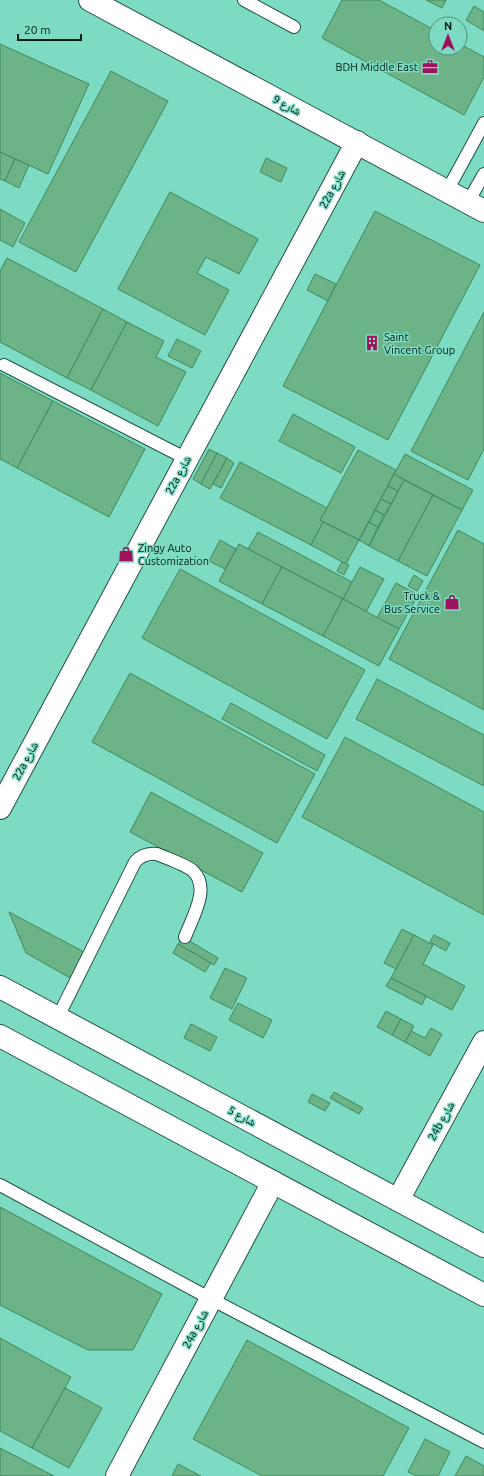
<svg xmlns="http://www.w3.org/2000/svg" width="484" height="1476" font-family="Ubuntu,'Noto Naskh Arabic',sans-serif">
<rect width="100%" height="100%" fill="#7edbc3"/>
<g fill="#6cb387" stroke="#42885e">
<polygon points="342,0 379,0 436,31 436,48 460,48 460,44 484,57 484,77 464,115 322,38"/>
<polygon points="426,0 446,0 442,8"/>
<polygon points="474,6 484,12 484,31 466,20"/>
<polygon points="0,44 89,84 48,174 0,152"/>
<polygon points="111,71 168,101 76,272 19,242"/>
<polygon points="0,152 15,159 5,181 0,179"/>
<polygon points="266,158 287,168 281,182 260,172"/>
<polygon points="15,159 29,165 19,188 5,181"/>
<polygon points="170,192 258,239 239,274 206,257 197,273 229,290 205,335 118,289"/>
<polygon points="0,209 25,223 13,247 0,240"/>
<polygon points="375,211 480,265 388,440 283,386"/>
<polygon points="7,258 103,309 67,378 0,342 0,271"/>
<polygon points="315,274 336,284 328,301 307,290"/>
<polygon points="103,309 127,322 91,390 67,378"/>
<polygon points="484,312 484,449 468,480 411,451"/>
<polygon points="127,322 164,341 156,357 186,372 158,426 91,390"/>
<polygon points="177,339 201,351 192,368 168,356"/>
<polygon points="0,373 53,401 17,468 0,459"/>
<polygon points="53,401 145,449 109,517 17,468"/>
<polygon points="293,414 355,447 341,473 279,441"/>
<polygon points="209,449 217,453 201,484 193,479"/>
<polygon points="358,450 396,470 359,540 320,520"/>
<polygon points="217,453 227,458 210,489 201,484"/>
<polygon points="405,454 473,490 462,510 394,474"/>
<polygon points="227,458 234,463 221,488 213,484"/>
<polygon points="240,462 327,508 320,520 323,522 311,545 220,498"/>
<polygon points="394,474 404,480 398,491 388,486"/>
<polygon points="404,480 433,495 398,561 369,546"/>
<polygon points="388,486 398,491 391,504 381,499"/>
<polygon points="433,495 462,510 427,576 398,561"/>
<polygon points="381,499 391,504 384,515 375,510"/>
<polygon points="375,510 384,515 378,527 369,522"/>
<polygon points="323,522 359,540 346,564 311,545"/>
<polygon points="369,522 378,527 369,546 359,540"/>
<polygon points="458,530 484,544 484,710 389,659"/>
<polygon points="258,532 352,582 343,599 248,549"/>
<polygon points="220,540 236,549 225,569 209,561"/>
<polygon points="239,544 282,567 262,604 219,581"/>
<polygon points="342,562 349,565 344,575 337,571"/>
<polygon points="282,567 343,599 323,636 262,604"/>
<polygon points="360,567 384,579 366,612 343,599"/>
<polygon points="180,569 365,670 327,739 142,638"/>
<polygon points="414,575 423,581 417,591 408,586"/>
<polygon points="396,583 418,595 399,629 377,618"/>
<polygon points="343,599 399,629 379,666 323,636"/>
<polygon points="130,673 315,774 277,843 92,742"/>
<polygon points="377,679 484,735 484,786 356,719"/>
<polygon points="231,703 325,755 317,771 222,719"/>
<polygon points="345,737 484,812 484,915 302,817"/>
<polygon points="151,792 263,853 242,892 130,832"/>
<polygon points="9,912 86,953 72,979 26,953"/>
<polygon points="402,929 414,935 396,969 384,963"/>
<polygon points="414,935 433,945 423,964 465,986 452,1010 391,978"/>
<polygon points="434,935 450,943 446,951 430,942"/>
<polygon points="183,937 218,958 214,965 178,944"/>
<polygon points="178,944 211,963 205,972 173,953"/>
<polygon points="225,968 247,978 232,1009 210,998"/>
<polygon points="391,978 426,996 422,1005 386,986"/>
<polygon points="238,1003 272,1020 263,1038 229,1020"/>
<polygon points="386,1011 401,1019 392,1035 377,1027"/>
<polygon points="401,1019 414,1026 405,1042 392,1035"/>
<polygon points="191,1024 217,1037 210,1051 184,1038"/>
<polygon points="431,1028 442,1034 430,1056 405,1042 411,1031 425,1038"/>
<polygon points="334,1092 363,1108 359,1114 330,1098"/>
<polygon points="312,1094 330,1103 325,1111 308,1102"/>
<polygon points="0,1207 162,1294 133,1350 88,1350 0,1305"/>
<polygon points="0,1338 71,1377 32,1448 0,1431"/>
<polygon points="247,1340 409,1428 383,1476 262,1476 193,1439"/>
<polygon points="65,1388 102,1408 69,1468 32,1448"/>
<polygon points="425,1439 450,1452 438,1476 417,1476 408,1472"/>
<polygon points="0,1448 54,1476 0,1476"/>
<polygon points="466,1456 484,1466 484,1476 455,1476"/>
<polygon points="178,1464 201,1476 172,1476"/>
</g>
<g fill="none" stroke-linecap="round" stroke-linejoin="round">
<defs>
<g id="service">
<polyline points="244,0 294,27"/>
<polyline points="447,191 484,123"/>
<polyline points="468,202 484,174"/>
<polyline points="4,365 187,459"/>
<path d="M58,1017L135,862C141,855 148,853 157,854C166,858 187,865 193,871C211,888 192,918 185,937"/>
<polyline points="0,1185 211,1299 484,1442"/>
</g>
<g id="minor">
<polyline points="0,808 357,142"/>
<polyline points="398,1200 484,1042"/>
<polyline points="117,1476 273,1182"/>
</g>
<g id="tertiary">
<polyline points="90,0 484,211"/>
<polyline points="0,987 484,1246"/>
<polyline points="0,1036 484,1295"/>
</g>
</defs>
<use href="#service" stroke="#215347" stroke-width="14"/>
<use href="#minor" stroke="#215347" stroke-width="24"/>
<use href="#tertiary" stroke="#215347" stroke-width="24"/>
<use href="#service" stroke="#fff" stroke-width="12"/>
<use href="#minor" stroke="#fff" stroke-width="22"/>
<use href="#tertiary" stroke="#fff" stroke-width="22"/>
</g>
<defs>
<symbol id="office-bare" viewBox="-9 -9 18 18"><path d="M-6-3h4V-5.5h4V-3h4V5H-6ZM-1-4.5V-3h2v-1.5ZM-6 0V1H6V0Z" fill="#9f125d" stroke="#7edbc3" stroke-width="2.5" paint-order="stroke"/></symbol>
<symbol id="building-bare" viewBox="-9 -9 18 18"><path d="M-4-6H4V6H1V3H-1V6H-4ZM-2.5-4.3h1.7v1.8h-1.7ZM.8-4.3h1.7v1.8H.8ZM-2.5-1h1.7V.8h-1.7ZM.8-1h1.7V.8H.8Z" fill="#9f125d" stroke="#7edbc3" stroke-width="2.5" paint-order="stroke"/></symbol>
<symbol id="shop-bare" viewBox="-9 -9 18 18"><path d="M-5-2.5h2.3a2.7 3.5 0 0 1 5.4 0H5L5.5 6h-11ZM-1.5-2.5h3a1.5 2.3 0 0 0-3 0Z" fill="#9f125d" stroke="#7edbc3" stroke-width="2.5" paint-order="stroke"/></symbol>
</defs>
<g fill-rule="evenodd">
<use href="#office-bare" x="419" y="56" width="22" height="22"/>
<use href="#building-bare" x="361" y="332" width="22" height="22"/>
<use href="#shop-bare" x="115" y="543" width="22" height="22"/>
<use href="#shop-bare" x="441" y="591" width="22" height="22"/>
</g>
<g text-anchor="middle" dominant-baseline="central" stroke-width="3" stroke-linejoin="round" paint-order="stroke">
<g font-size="11" fill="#001c16" stroke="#7edbc3" text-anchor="end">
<text x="418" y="67">BDH Middle East</text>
<text x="384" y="337" text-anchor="start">Saint<tspan x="384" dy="13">Vincent Group</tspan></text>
<text x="138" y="548" text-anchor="start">Zingy Auto<tspan x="138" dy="13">Customization</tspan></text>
<text x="440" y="596">Truck &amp;<tspan x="440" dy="13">Bus Service</tspan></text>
</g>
<g font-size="11" fill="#001c16" stroke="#7edbc3">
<text transform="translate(287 105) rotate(28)">شارع 9</text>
<text transform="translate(332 189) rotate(-62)">22a شارع</text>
<text transform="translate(178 475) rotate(-62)">22a شارع</text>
<text transform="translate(25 761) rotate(-62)">22a شارع</text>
<text transform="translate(242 1116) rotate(28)">شارع 5</text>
<text transform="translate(441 1121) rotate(-61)">24b شارع</text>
<text transform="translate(195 1329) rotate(-62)">24a شارع</text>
</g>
</g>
<g transform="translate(448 36)"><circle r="19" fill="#7edbc3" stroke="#4c8f7e"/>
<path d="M0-3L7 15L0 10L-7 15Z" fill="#9f125d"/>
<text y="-6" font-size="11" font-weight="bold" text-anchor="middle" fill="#001c16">N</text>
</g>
<path d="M18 34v6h63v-6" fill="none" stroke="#001c16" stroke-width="2"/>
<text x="24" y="34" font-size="12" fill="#001c16" stroke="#7edbc3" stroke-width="3" paint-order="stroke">20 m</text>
</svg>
